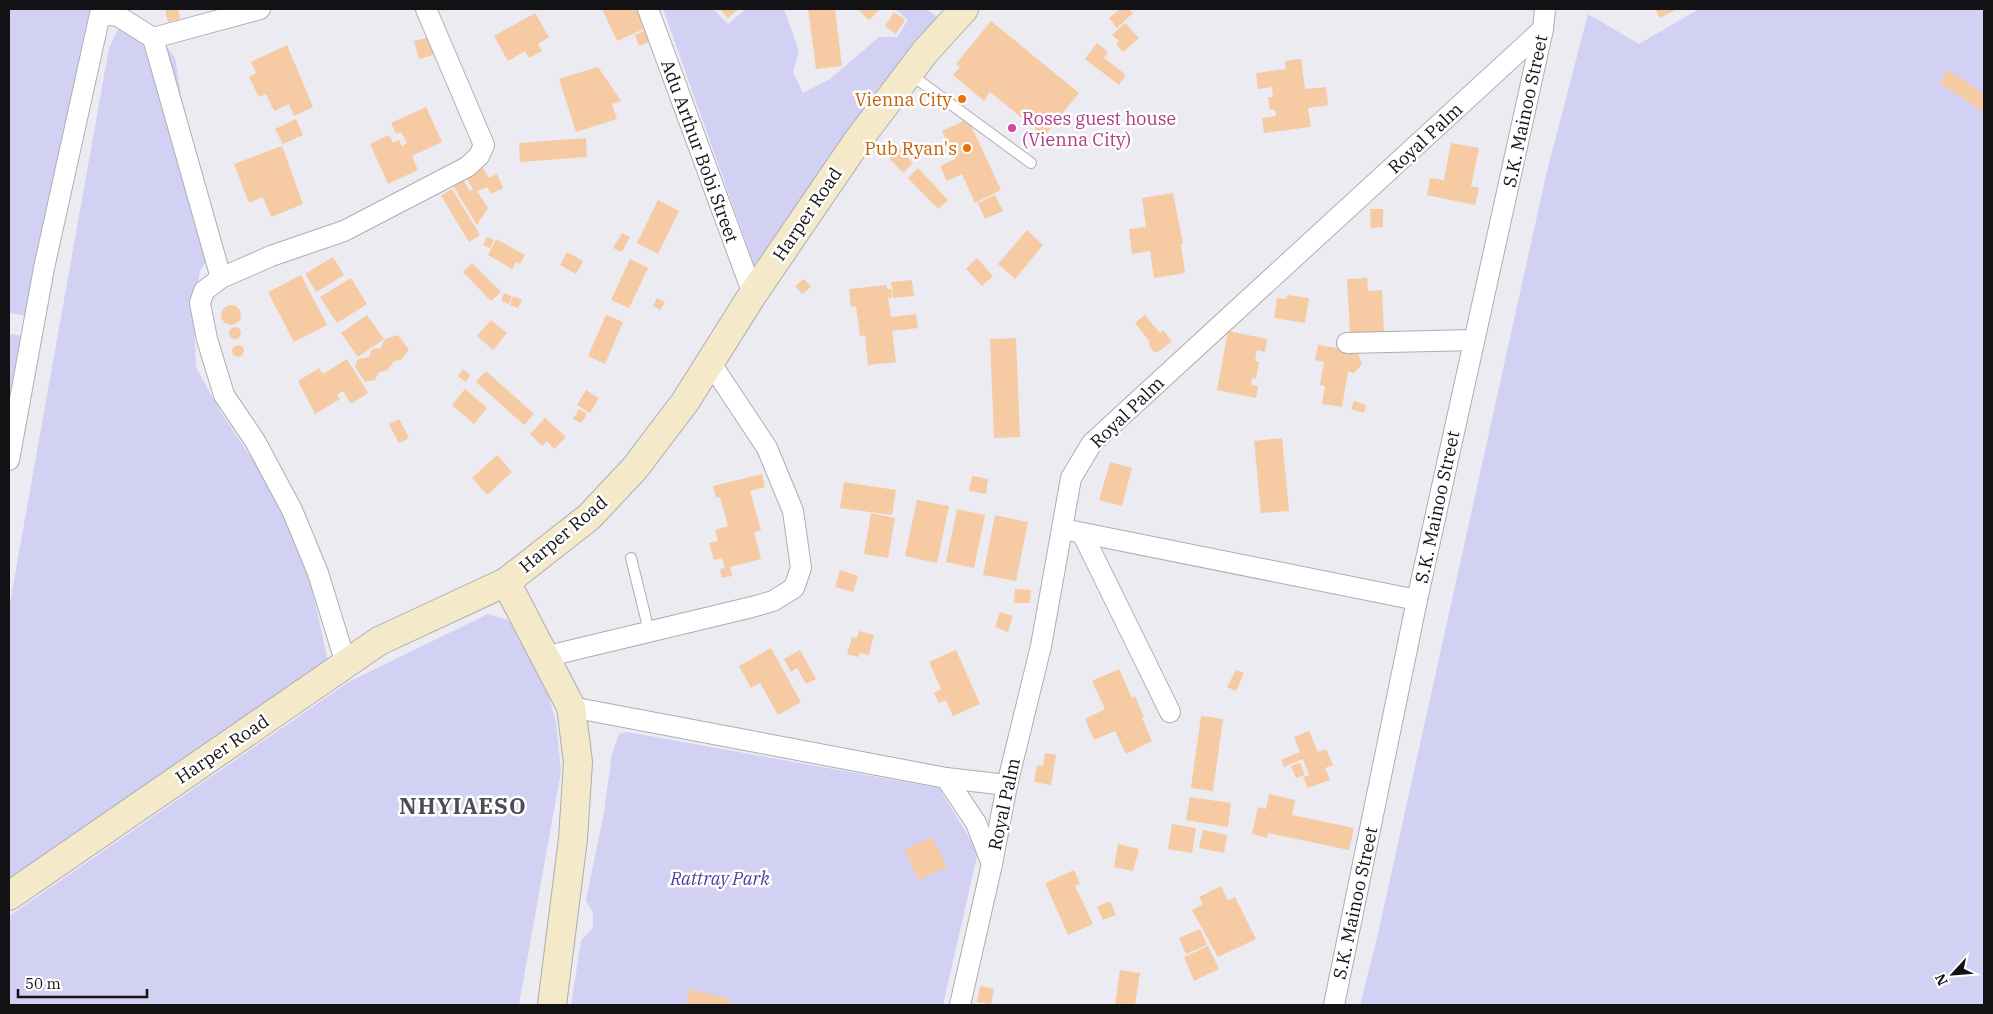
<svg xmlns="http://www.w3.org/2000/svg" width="1993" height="1014" font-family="'IBM Plex Serif',serif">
<rect width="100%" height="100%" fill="#ecebf2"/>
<g fill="#d3d1f3">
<polygon points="9,9 90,9 93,26 29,316 9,313"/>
<polygon points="663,9 713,9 728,24 746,9 784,9 799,51 793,72 803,93 830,79 879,37 897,37 908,20 895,9 926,9 939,18 754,265"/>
<polygon points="1699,9 1984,9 1984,1005 1360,1005 1377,938 1547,171 1588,14 1639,44"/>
<polygon points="119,27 157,33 175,58 191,157 214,249 200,271 194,315 196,367 220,411 268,483 298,546 312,588 328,662 9,884 9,608 109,48"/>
<polygon points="9,334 23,336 9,407"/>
<polygon points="488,614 508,620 521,633 546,685 556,723 561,771 519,1005 9,1005 9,916 350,681"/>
<polygon points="627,732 939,788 978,852 943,1005 571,1005 581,941 593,927 593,913 586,900 604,812 612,754 619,734"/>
</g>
<g fill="#f6caa2">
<polygon points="165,9 178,9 180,19 168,22"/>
<polygon points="602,9 638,9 646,28 617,41"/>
<polygon points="719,9 739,9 728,18"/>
<polygon points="808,9 835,9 842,66 816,69"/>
<polygon points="858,9 880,9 869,20"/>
<polygon points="1120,9 1129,9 1133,13 1117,28 1109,18"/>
<polygon points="1655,9 1677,9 1660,18"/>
<polygon points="894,12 905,20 896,34 885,26"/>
<polygon points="535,13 549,37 538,44 542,51 529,58 525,51 508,61 494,36"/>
<polygon points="991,21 1079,93 1044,136 990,92 984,101 953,75 960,67 956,64"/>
<polygon points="1125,23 1139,38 1123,52 1116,44 1119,41 1112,35"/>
<polygon points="646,30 651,41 639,46 635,35"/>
<polygon points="429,37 434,55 419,59 414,41"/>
<polygon points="1097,43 1108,52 1104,58 1126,75 1119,85 1085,59"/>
<polygon points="287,45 313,107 294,116 289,104 274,111 266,94 259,97 249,77 256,73 251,62"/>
<polygon points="1301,59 1305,89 1326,87 1328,105 1308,108 1311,127 1264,133 1262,118 1276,116 1275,110 1270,110 1268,97 1273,97 1272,87 1258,89 1256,73 1286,69 1285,61"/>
<polygon points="598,67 621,101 612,104 617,119 576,132 559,79"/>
<polygon points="1948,70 1984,94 1982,111 1940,83"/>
<polygon points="426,107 442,142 412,156 418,170 388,184 370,144 389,135 393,143 399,140 402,146 407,143 401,132 396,134 391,123"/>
<polygon points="296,119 303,135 283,144 275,129"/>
<polygon points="968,119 1001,190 975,203 962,174 947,181 940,166 955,159 942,131"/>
<polygon points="586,138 587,157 520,162 519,143"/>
<polygon points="1451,143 1479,148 1471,186 1479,188 1475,205 1427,195 1430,178 1444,180"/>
<polygon points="282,146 303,204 271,217 263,197 249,203 234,164"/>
<polygon points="899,148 913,163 903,173 889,158"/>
<polygon points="483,168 489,178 497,174 503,188 491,194 487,187 478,191 475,188 488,208 477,225 453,186 463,180 470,191 473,190 466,177"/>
<polygon points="918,168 948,200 938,209 908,178"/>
<polygon points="452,189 480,235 469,242 441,196"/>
<polygon points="1173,193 1183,244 1181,244 1185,273 1154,278 1150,251 1132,254 1129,229 1146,227 1142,198"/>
<polygon points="995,195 1003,211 985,219 978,203"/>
<polygon points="658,200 679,211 658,254 637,243"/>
<polygon points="1370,209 1383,209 1383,227 1371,228"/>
<polygon points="1027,230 1043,245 1015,279 998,264"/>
<polygon points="622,233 630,237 622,252 613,248"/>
<polygon points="487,237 494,240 490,248 483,245"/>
<polygon points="496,239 525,255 520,264 516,262 512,269 488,255"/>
<polygon points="567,252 583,261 576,274 560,265"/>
<polygon points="333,257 344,275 316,292 305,274"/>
<polygon points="977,258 993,276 982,286 966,269"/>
<polygon points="630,259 648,268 629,308 611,300"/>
<polygon points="472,263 501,292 491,301 463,272"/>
<polygon points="301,275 327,325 294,342 268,292"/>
<polygon points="351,278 367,304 337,323 320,297"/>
<polygon points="1367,278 1368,291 1382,290 1384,334 1366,335 1366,332 1350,332 1347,279"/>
<polygon points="804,279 811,287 802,294 795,286"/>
<polygon points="912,280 914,296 893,298 891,282"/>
<polygon points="887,285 887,289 891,289 892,298 888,298 891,317 916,314 918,328 892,331 896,362 868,365 865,335 860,336 856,306 851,307 849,289"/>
<polygon points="504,293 512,296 509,304 501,301"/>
<polygon points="1287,295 1309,298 1305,323 1274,318 1277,298 1286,299"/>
<polygon points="513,296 522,300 518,308 510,305"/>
<polygon points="657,298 665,302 660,310 653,306"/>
<circle cx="231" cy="315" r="10"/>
<polygon points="367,315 384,339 358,357 341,333"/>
<polygon points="606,315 623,322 605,364 588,356"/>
<polygon points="1145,315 1160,333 1163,330 1172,341 1158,352 1154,352 1148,344 1150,342 1135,323"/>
<polygon points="491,320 507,333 493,350 477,336"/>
<circle cx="235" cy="333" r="6"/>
<polygon points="1228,331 1267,339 1265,352 1257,350 1255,361 1259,362 1256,379 1252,378 1251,385 1258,386 1256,398 1217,390"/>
<polygon points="398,335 409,350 401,360 394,361 388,370 379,372 375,380 365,382 355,367 358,359 369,357 372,349 381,348 385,339"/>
<polygon points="1016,338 1020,437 994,438 990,339"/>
<circle cx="238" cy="351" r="6"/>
<polygon points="1318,345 1357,351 1362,364 1354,373 1348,372 1342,407 1322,404 1325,386 1320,385 1324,362 1315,360"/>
<polygon points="347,359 368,393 351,404 343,391 337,395 340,399 315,414 298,381 319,368 323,374"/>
<polygon points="463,369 470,375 466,382 458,376"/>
<polygon points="486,371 534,414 524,425 476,382"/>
<polygon points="465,389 487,408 474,424 452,405"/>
<polygon points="586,390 599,398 590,413 577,405"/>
<polygon points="1354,401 1366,405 1364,413 1351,409"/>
<polygon points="579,409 587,414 581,423 573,419"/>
<polygon points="545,418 566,437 554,449 547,441 542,446 530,434"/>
<polygon points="399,419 409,438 399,443 389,424"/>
<polygon points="1282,438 1289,511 1261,513 1254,441"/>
<polygon points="497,455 512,472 487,495 472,478"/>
<polygon points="1110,462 1132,468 1122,506 1099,500"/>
<polygon points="762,474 765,487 750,491 761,530 754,532 761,559 730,567 732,576 722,578 720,569 725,568 722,558 714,560 709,543 718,541 715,530 728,526 720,497 716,498 713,486"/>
<polygon points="972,476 988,479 986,494 969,491"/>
<polygon points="844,482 896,490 892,515 840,508"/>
<polygon points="917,500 949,506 937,563 905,556"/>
<polygon points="957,509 985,515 974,568 946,562"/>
<polygon points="871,513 895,518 888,558 864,554"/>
<polygon points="995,515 1028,522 1016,581 983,575"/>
<polygon points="840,570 858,576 853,592 835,587"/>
<polygon points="1015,589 1031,590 1030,603 1014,603"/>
<polygon points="1000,612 1013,616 1008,632 995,627"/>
<polygon points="859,631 874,635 869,655 860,653 858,657 847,654 852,637 857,638"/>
<polygon points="771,648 801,702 778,715 760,683 751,688 739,666"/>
<polygon points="800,650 816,679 806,684 797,668 791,672 784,659"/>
<polygon points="956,650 980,704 953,716 946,700 939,703 934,693 941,689 929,662"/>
<polygon points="1119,669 1132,698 1135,696 1144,717 1142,718 1152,741 1126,754 1115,731 1094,740 1085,719 1105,709 1092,681"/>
<polygon points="1236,670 1244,673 1236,691 1227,687"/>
<polygon points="1201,716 1223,719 1213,791 1191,788"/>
<polygon points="1309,731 1318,752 1326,749 1333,765 1325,768 1330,780 1308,788 1303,777 1309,775 1303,759 1284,767 1281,760 1300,752 1294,737"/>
<polygon points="1045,753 1056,755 1051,785 1034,782 1037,765 1043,766"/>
<polygon points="1300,763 1305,775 1296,778 1291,766"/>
<polygon points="1269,794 1295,800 1292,815 1354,828 1349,850 1268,833 1267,838 1252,834 1258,807 1266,809"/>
<polygon points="1190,797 1231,803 1228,827 1186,820"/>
<polygon points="1172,824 1196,828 1192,853 1168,849"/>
<polygon points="1203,830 1227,835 1224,853 1199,848"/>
<polygon points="932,837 947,867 919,880 904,850"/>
<polygon points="1118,844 1139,849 1133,871 1114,867"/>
<polygon points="1074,870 1080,884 1075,886 1093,924 1068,935 1045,883"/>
<polygon points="1221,886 1228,901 1235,897 1256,939 1218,957 1192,910 1203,904 1199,897"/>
<polygon points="1110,901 1116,915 1103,920 1097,907"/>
<polygon points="1200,929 1207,945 1186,954 1179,938"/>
<polygon points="1208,946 1219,969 1194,981 1184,957"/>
<polygon points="1120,970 1140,973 1135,1005 1115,1005"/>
<polygon points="980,986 994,989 991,1004 977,1002"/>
<polygon points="690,989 729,999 728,1005 686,1005"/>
</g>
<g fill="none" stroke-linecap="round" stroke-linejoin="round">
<defs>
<g id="service">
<polyline points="910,74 1031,163"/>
<polyline points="631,558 649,631"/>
</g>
<g id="minor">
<polyline points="648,9 753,294"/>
<polyline points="153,38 221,278"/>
<polyline points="1347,343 1474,340"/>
<polyline points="9,460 44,268 100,14 118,16 153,38 260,9"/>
<polyline points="1063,529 1417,600"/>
<polyline points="1082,533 1170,712"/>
<polyline points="544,657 752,607 773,601 794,588 801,568 793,511 767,448 710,362"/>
<polyline points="346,664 318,573 292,510 255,441 224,395 207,339 200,303 204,291 221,278 271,256 344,231 467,167 479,156 484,145 426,9"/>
<polyline points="571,707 946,778 1007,785"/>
<polyline points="946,778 976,823 992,864"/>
<polyline points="960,1005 992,864 1007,785 1041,646 1071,478 1092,443 1543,29"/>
<polyline points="1334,1005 1417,600 1543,29 1545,9"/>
</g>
<g id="secondary">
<polyline points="506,582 571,707 578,762 573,839 552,1005"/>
<polyline points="9,896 379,641 506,582 589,517 635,468 685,402 753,294 856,143 925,52 964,9"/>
</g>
</defs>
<use href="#service" stroke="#adadb4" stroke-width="12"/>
<use href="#minor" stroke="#adadb4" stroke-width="22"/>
<use href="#secondary" stroke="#adadb4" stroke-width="30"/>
<use href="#service" stroke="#fff" stroke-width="10"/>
<use href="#minor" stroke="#fff" stroke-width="20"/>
<use href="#secondary" stroke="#f4e9c8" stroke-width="28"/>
</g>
<g fill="#e8710a" stroke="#fff" stroke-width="2">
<circle cx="962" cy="99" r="5"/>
<circle cx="967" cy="148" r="5"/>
</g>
<circle fill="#d1479c" stroke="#fff" stroke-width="2" cx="1012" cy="128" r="5"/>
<g text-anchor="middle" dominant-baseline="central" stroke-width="5" stroke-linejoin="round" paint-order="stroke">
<g font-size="18" fill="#c56008" stroke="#fff" text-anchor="end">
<text x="952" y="99">Vienna City</text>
<text x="957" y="148">Pub Ryan's</text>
</g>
<g font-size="18" fill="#121214" stroke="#fff">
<text transform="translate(1525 111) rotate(-78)">S.K. Mainoo Street</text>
<text transform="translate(1425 138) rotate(-43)">Royal Palm</text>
<text transform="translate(700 151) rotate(70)">Adu Arthur Bobi Street</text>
<text transform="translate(807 214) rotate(-56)">Harper Road</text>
<text transform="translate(1127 412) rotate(-44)">Royal Palm</text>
<text transform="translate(1437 507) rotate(-78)">S.K. Mainoo Street</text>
<text transform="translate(563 534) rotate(-40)">Harper Road</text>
<text transform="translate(222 749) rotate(-34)">Harper Road</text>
<text transform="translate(1004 804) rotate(-78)">Royal Palm</text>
<text transform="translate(1355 903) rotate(-78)">S.K. Mainoo Street</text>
</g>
<g font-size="18" fill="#b23c85" stroke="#fff" text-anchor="start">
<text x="1022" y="118">Roses guest house<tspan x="1022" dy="21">(Vienna City)</tspan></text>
</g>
<g font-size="18" font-style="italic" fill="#5341a2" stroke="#fff">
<text x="720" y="878">Rattray Park</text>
</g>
<g font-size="22" font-weight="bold" letter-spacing="1" fill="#4d4c52" stroke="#fff">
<text x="463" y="805">NHYIAESO</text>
</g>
</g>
<rect width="1993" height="1014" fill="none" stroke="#121214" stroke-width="20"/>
<g transform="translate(1953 974) rotate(244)" stroke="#ffffff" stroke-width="4" paint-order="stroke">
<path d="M0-4L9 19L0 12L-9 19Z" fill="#121214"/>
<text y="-8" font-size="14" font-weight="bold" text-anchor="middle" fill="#121214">N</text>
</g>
<path d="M18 989v8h129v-8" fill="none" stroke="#121214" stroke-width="2.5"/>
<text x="25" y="989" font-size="15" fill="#121214" stroke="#ffffff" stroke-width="4" paint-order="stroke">50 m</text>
</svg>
